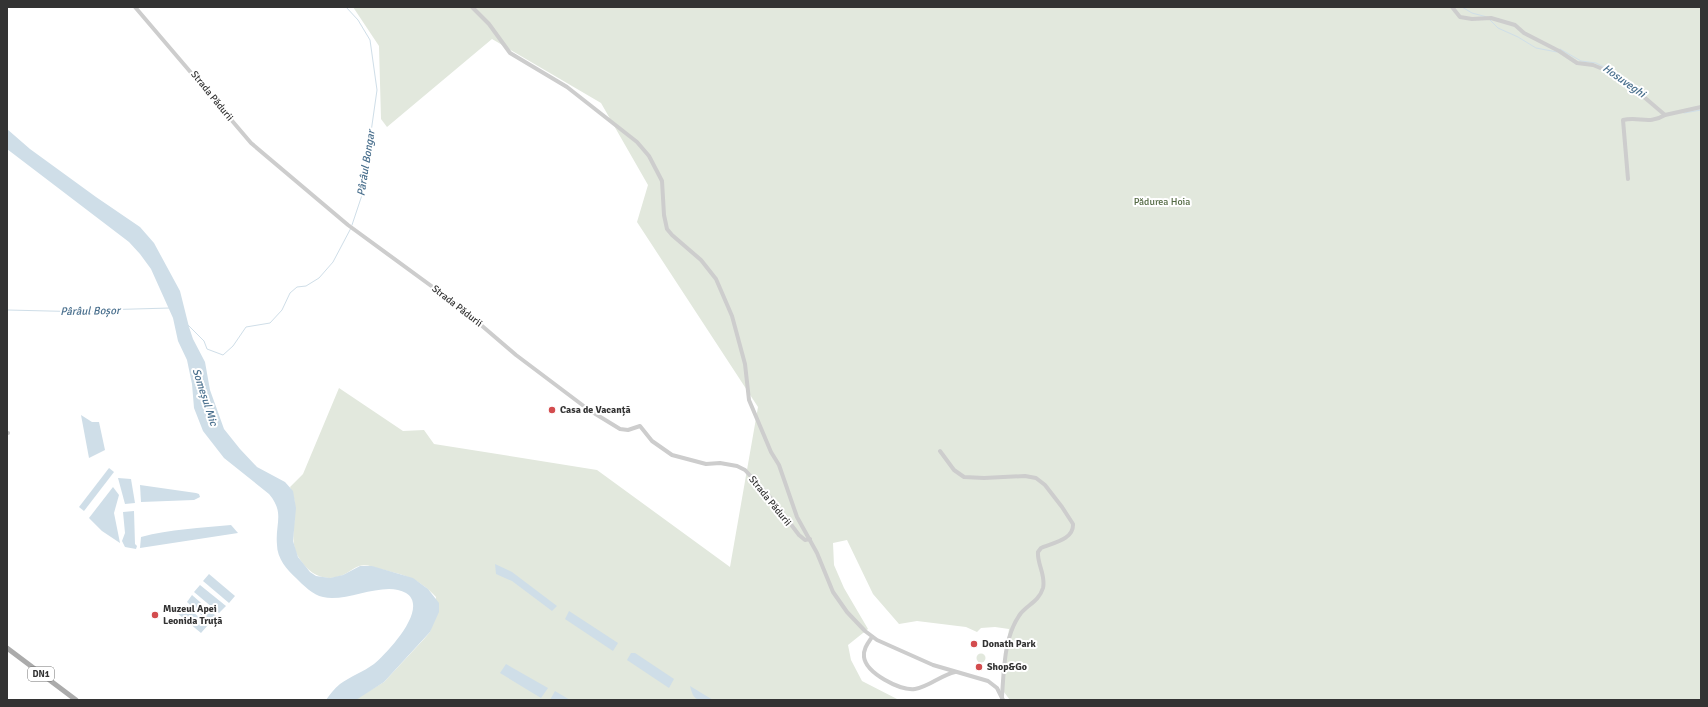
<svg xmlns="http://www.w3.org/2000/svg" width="1708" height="707" font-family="Signika,sans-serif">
<rect width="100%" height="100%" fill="#fff"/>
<g fill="#e2e8dd">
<path d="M353,7H1701V700H1010L1001,688L1009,629L995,627L981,628L977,632L966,627L917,621L899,624L873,594L847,540L833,543L834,565L844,588L868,629L848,645L851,660L862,681L899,700H354L384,682L424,639L430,632L436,597C418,578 405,575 380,569C373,567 366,564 359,566C353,568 348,573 343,575C324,583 309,574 299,558C285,535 303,512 290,487L303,474L339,388L403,431L424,430L434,444L597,470L730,567L758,407L637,222L648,185L601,103L492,39L387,127L381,119L379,46Z"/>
<circle cx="981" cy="658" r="4.5"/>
</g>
<g fill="#cfdee8">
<path d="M7,129L30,149L96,197L140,227L154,243L180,291L189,327L193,339L205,362L210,390L224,429L240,449L257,467L285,482L293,491L296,508L293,541L298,557L310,572L316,576L330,578L343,575L360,566H372L413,578L428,589L439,603V612L430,632L384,682L356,700H326C330,694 334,689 340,684C351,676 363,672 374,664C387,653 430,608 406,593C384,580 347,603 323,597C313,595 303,585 296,578C287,570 277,558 277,545C275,523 285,513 269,494L224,458L203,431L194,408L192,384L187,360L178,341L173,318L151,269L140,254L129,242L7,149Z"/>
<polygon points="81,415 92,422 99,422 105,450 89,458"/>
<polygon points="109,468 114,472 84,511 79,507"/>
<polygon points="118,478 131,479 135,503 125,504"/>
<polygon points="140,485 196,493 199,494 200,497 194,500 141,502"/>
<polygon points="113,487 119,495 114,513 120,543 102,531 89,518"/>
<polygon points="134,511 135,544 137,546 136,549 125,547 122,541 125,533 123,512"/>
<path d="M231,525L238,533L140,548L141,537C170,529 201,528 231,525Z"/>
<polygon points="495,564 512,572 557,606 552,611 512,581 496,574"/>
<polygon points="209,574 235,596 229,603 203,581"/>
<polygon points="200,585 226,606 219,613 194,592"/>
<polygon points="192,595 216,616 210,623 187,602"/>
<polygon points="185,605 208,625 201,633 177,613"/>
<polygon points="569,611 618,643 613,651 565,619"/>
<polygon points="631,653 635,653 674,679 669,688 627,660"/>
<polygon points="506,664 548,688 541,698 500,673"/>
<path d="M690,686L713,700C697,700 694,702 690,686Z"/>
<polygon points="555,691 570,700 550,700"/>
</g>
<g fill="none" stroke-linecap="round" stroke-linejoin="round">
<g stroke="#cfdee8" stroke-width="1">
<polyline points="346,7 358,20 370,40 377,90 362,195 352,225"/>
<polyline points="1462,7 1472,13 1487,17"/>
<polyline points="1489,19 1498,28 1518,37 1536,48 1557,52"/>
<polyline points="1559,50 1560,49 1581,61 1596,63 1610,70"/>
<polyline points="1684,113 1701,110"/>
<polyline points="7,310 90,312 99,310 170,308"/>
<polyline points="188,325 204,341 207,349 223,355 233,346 246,327 270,323 282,310 290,293 297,287 306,286 319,278 333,262 351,228"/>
</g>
<g stroke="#cdcdcd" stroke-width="4">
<polyline points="135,7 251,143 348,225 460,307 516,355 589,410 620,429 628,430 640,426 652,441 672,455 706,464 720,463 737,466 745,470 770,497 799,535 805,540 810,539"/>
<polyline points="472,7 489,24 510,53 567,87 637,142 649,156 662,181 664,215 667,229 672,235 701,260 716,279 732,316 745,364 749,400 771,452 779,465 797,517 817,553 833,592 847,612 865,631 877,640 933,665 988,681 997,688 1003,700"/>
<polyline points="1452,7 1460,17 1472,19 1491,18 1515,25 1524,33 1559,51 1577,63 1593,65 1610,72 1630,85 1665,115 1701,107"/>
<path d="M1628,179L1623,120C1639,116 1649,125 1665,115"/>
<polyline points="7,433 8,433"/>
<path d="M940,451L954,470L964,477L984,478L1025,476L1036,478L1045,485L1062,507L1073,524C1074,540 1052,543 1041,548L1038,552C1037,564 1046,575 1043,588C1039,601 1029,604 1021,613C1004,635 1004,669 1002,696"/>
<path d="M872,637C868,643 863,649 864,657C866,673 900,691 915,689C929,687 941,675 955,672"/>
</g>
<polyline stroke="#ababab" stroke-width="5" points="7,648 76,700"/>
</g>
<g fill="#d34c4e" stroke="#fff" stroke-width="1.5">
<circle cx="552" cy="410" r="4"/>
<circle cx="155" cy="615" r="4"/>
<circle cx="974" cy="644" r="4"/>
<circle cx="979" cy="667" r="4"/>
</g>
<g text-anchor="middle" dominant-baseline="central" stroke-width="4" stroke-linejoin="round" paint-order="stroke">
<rect fill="#fff" stroke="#707070" stroke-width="1" x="28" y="667" width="26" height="14" rx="3"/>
<g font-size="9" font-weight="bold" fill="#333">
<text x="41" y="674">DN1</text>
</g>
<g font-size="10" fill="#333" stroke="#fff">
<text transform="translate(212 96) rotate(51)">Strada Pădurii</text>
<text transform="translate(457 306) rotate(38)">Strada Pădurii</text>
<text transform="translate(770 501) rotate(51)">Strada Pădurii</text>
</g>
<g font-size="10" fill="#546a44" stroke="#fff">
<text x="1162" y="202">Pădurea Hoia</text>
</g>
<g font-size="10" font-weight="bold" fill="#333" stroke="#fff" text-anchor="start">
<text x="560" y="410">Casa de Vacanță</text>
<text x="163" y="609">Muzeul Apei<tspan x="163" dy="12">Leonida Truță</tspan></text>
<text x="982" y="644">Donath Park</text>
<text x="987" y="667">Shop&amp;Go</text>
</g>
<g font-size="11" font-style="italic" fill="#496f8d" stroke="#fff">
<text transform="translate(1624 81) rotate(35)">Hosuveghi</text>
<text transform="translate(366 163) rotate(-81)">Pârâul Bongar</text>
<text transform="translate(90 311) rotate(-1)">Pârâul Boșor</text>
<text transform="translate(205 397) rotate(72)">Someșul Mic</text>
</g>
</g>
<rect width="1708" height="707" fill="none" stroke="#333333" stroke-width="16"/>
</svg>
